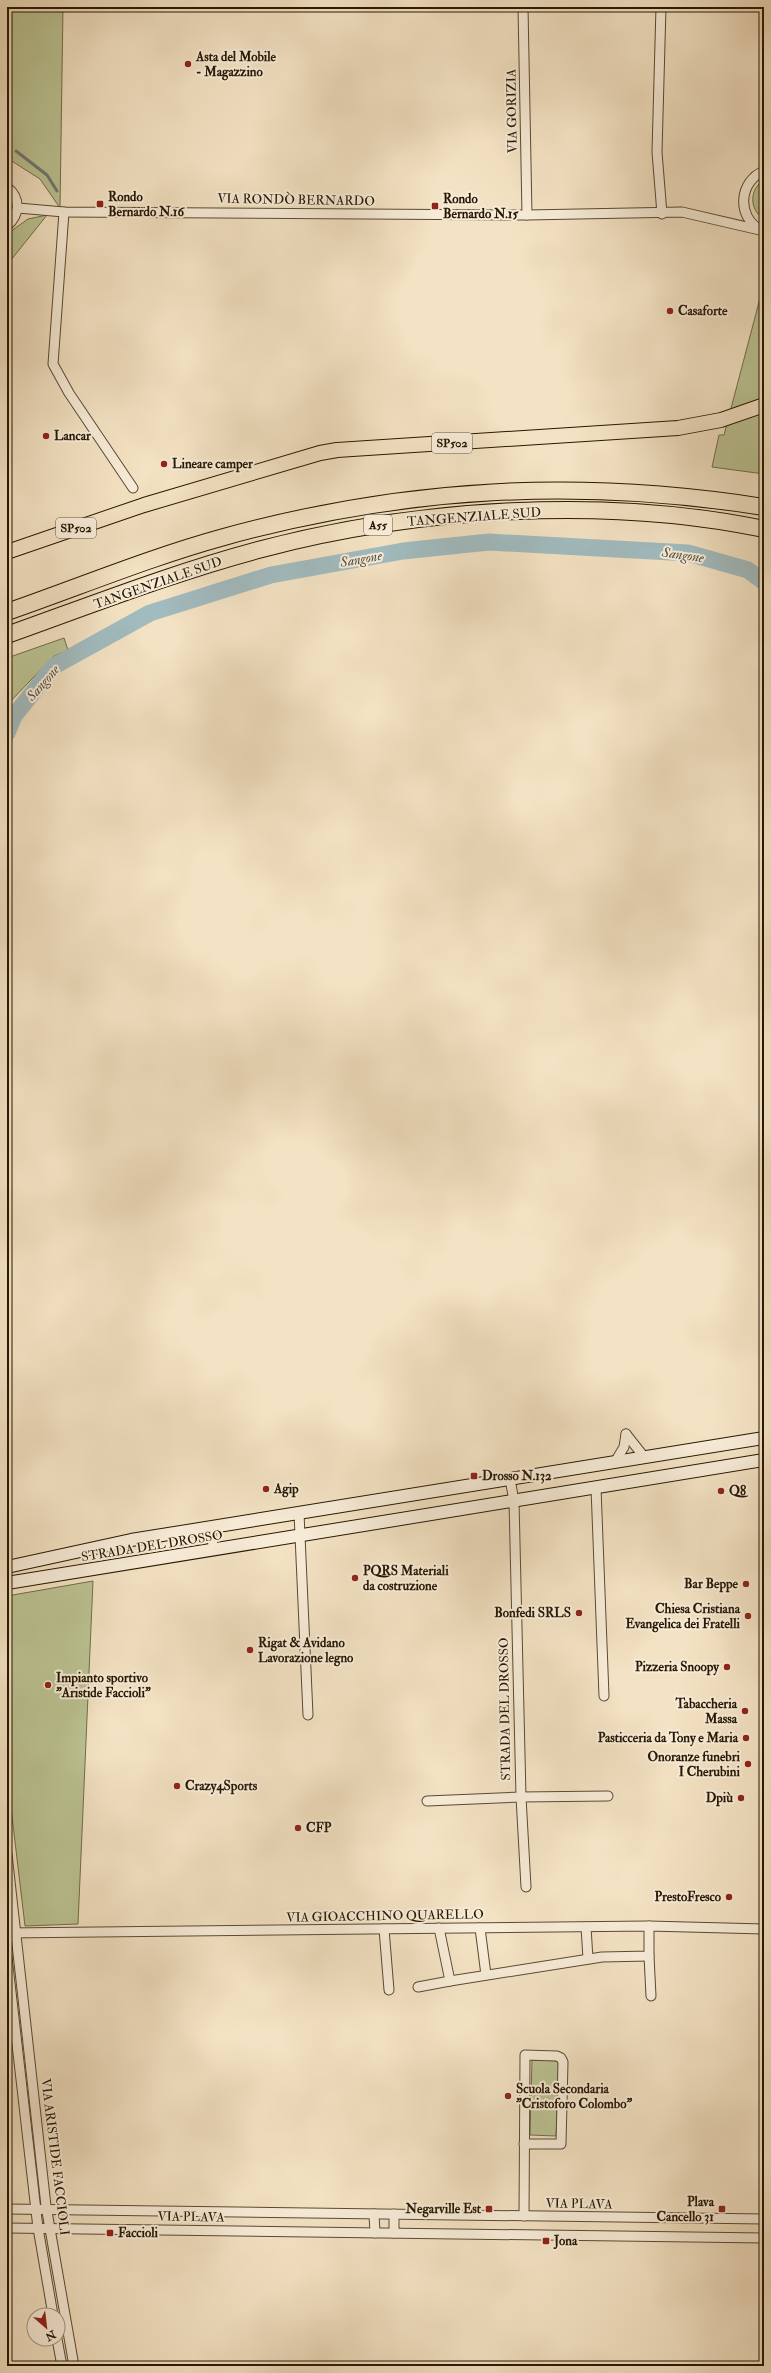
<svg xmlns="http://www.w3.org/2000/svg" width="771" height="2373" font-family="'IM FELL Double Pica',serif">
<rect width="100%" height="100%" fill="#f3e2c3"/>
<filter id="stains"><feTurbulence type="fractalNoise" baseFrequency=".005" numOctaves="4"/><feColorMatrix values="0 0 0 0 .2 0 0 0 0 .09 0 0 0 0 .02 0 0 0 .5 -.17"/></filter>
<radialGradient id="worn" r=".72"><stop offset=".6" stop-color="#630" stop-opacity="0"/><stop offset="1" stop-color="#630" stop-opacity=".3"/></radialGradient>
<g fill="#bbc393" stroke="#716d4a">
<polygon points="7,7 63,7 60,208 40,179 7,158"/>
<path d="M764,180V219C749,210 749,189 764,180Z"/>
<polygon points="47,215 7,265 7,234 28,219"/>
<polygon points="764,283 764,474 712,467 719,435 724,435"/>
<polygon points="64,638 68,650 54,656 7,705 7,658"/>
<polygon points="93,1581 78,1924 25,1926 7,1774 7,1596"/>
<polygon points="532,2060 559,2061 556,2136 530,2135"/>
</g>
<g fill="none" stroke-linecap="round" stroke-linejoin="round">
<polyline stroke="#707973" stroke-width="3" points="16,151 47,175 57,191"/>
<polyline stroke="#a1bbbf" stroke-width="17" points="7,733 14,716 54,666 150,613 271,575 403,551 489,542 688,553 748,570 764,582"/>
<defs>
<g id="street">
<polyline points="523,7 527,215"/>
<polyline points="661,7 657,152 662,214"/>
<path d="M7,187C21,198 20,215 7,226"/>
<polyline points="18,208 64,212 527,215 682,212 764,231"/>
<polyline points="64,212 53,364 69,393 133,488"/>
<path d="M761,230C736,217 739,181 764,171"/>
<polyline points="626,1434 645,1458"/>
<polyline points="615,1462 624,1447 626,1434"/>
<polyline points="510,1479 514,1501 521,1797 526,1887"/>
<polyline points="596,1488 604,1696"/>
<polyline points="299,1513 308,1715"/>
<polyline points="210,1528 214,1550"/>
<polyline points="427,1801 521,1797 608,1796"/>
<polyline points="7,1854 46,2206 74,2366"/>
<polyline points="586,1927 588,1959"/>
<polyline points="439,1928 450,1981 602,1957 649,1956 649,1926"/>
<polyline points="480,1928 486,1975"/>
<polyline points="384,1929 389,1990"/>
<polyline points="7,1933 649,1926 764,1929"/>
<polyline points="649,1956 651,1996"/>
<polyline points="7,1957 38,2228 53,2315"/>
<polyline points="418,1987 450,1981"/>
<polyline points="524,2144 561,2144 563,2062 561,2058 557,2056 525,2055 524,2216"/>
<polyline points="7,2209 764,2219"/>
<polyline points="374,2214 375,2233"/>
<polyline points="394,2214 394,2233"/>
<polyline points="7,2228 764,2238"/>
<polyline points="57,2339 62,2366"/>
</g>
<g id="secondary">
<polyline points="7,1567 131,1540 764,1438"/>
<polyline points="7,1583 764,1460"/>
</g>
<polyline id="primary" points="7,552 144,505 320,453 337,450 678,428 721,420 764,405"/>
<g id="highway">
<path d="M7,612C79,587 151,557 224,537C405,487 579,478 764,507"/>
<path d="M7,635C91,605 175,572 262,549C418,508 605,496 764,529"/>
</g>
</defs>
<use href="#street" stroke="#5a4a32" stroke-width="11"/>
<use href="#secondary" stroke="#271702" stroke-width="14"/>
<use href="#primary" stroke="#271702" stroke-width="16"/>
<use href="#highway" stroke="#271702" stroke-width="18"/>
<use href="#street" stroke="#f7ecd8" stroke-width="9"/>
<use href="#secondary" stroke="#f7ecd8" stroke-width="12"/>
<use href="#primary" stroke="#f3e2c3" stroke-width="14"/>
<use href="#highway" stroke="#f3e2c3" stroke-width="16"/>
</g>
<g fill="#8f2418" stroke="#f7ecd8" stroke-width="1.5">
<circle cx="188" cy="64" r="4"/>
<rect x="96" y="200" width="8" height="8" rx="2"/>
<rect x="431" y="202" width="8" height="8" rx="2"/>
<circle cx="670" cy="311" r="4"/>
<circle cx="46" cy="436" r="4"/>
<circle cx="164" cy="464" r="4"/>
<rect x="470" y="1472" width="8" height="8" rx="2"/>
<circle cx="266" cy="1489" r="4"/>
<circle cx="721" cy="1491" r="4"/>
<circle cx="355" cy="1578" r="4"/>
<circle cx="746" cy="1584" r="4"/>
<circle cx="579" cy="1613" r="4"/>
<circle cx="748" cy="1616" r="4"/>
<circle cx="250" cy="1650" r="4"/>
<circle cx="727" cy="1667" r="4"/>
<circle cx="48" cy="1685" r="4"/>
<circle cx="745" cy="1711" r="4"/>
<circle cx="746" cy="1738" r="4"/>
<circle cx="748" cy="1764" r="4"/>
<circle cx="177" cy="1786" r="4"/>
<circle cx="741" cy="1798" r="4"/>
<circle cx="298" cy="1828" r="4"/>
<circle cx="729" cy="1897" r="4"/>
<circle cx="508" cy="2096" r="4"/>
<rect x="485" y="2205" width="8" height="8" rx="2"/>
<rect x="718" y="2205" width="8" height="8" rx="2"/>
<rect x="106" y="2229" width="8" height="8" rx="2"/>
<rect x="542" y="2237" width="8" height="8" rx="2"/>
</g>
<g text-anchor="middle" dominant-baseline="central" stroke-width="4" stroke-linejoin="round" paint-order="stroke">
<g fill="#f7ecd8" stroke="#655742" stroke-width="1">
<rect x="432" y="433" width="40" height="20" rx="3"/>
<rect x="364" y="515" width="28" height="20" rx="3"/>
<rect x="56" y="518" width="40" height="20" rx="3"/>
</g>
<g font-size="12" font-weight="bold" fill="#271702">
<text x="452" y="443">SP502</text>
<text x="378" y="525">A55</text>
<text x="76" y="528">SP502</text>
</g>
<g font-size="13" font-weight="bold" fill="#271702" stroke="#f7ecd8" text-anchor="start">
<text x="196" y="57">Asta del Mobile<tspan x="196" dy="15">- Magazzino</tspan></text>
<text x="108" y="197">Rondo<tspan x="108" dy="15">Bernardo N.16</tspan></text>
<text x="443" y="199">Rondo<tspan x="443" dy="15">Bernardo N.15</tspan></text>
<text x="678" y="311">Casaforte</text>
<text x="54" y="436">Lancar</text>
<text x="172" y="464">Lineare camper</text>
<text x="482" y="1476">Drosso N.132</text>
<text x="274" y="1489">Agip</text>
<text x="729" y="1491">Q8</text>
<text x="363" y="1571">PQRS Materiali<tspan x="363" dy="15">da costruzione</tspan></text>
<text x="738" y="1584" text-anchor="end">Bar Beppe</text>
<text x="740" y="1609" text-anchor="end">Chiesa Cristiana<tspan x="740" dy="15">Evangelica dei Fratelli</tspan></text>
<text x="571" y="1613" text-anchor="end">Bonfedi SRLS</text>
<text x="258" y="1643">Rigat &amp; Avidano<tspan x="258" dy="15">Lavorazione legno</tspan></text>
<text x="719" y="1667" text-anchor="end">Pizzeria Snoopy</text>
<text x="56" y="1678">Impianto sportivo<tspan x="56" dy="15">"Aristide Faccioli"</tspan></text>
<text x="737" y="1704" text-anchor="end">Tabaccheria<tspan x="737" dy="15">Massa</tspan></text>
<text x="738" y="1738" text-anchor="end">Pasticceria da Tony e Maria</text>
<text x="740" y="1757" text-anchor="end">Onoranze funebri<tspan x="740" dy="15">I Cherubini</tspan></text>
<text x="185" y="1786">Crazy4Sports</text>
<text x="733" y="1798" text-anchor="end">Dpiù</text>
<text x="306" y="1828">CFP</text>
<text x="721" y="1897" text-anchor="end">PrestoFresco</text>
<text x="516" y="2089">Scuola Secondaria<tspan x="516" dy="15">"Cristoforo Colombo"</tspan></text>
<text x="714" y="2202" text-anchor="end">Plava<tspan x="714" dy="15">Cancello 31</tspan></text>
<text x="481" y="2209" text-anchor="end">Negarville Est</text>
<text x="118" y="2233">Faccioli</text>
<text x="554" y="2241">Jona</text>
</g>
<g font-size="13" fill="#271702" stroke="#f7ecd8">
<text transform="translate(512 111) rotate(-91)">VIA GORIZIA</text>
<text transform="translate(296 200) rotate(1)">VIA RONDÒ BERNARDO</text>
<text transform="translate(474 517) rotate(-4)">TANGENZIALE SUD</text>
<text transform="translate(158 583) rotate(-19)">TANGENZIALE SUD</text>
<text transform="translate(152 1546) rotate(-9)">STRADA DEL DROSSO</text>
<text transform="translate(505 1709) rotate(-91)">STRADA DEL DROSSO</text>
<text transform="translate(385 1916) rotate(-1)">VIA GIOACCHINO QUARELLO</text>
<text transform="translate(55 2157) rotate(83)">VIA ARISTIDE FACCIOLI</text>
<text transform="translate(579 2204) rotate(1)">VIA PLAVA</text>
<text transform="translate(191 2217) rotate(1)">VIA PLAVA</text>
</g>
<g font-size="14" font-style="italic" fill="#525044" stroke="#f7ecd8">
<text transform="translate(683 555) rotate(8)">Sangone</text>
<text transform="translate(361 559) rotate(-10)">Sangone</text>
<text transform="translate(43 683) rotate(-49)">Sangone</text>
</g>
</g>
<rect width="771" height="2373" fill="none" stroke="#f3e2c3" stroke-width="24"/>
<rect x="8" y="8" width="755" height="2357" fill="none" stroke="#271702" stroke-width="2"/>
<rect x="12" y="12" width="747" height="2349" fill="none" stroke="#271702"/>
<g transform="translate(46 2327) rotate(152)"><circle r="19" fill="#f7ecd8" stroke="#a49782"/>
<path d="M0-3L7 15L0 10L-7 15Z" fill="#8f2418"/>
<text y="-6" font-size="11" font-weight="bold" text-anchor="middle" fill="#271702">N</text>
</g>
<rect width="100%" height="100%" filter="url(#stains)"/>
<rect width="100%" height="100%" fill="url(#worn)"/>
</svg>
